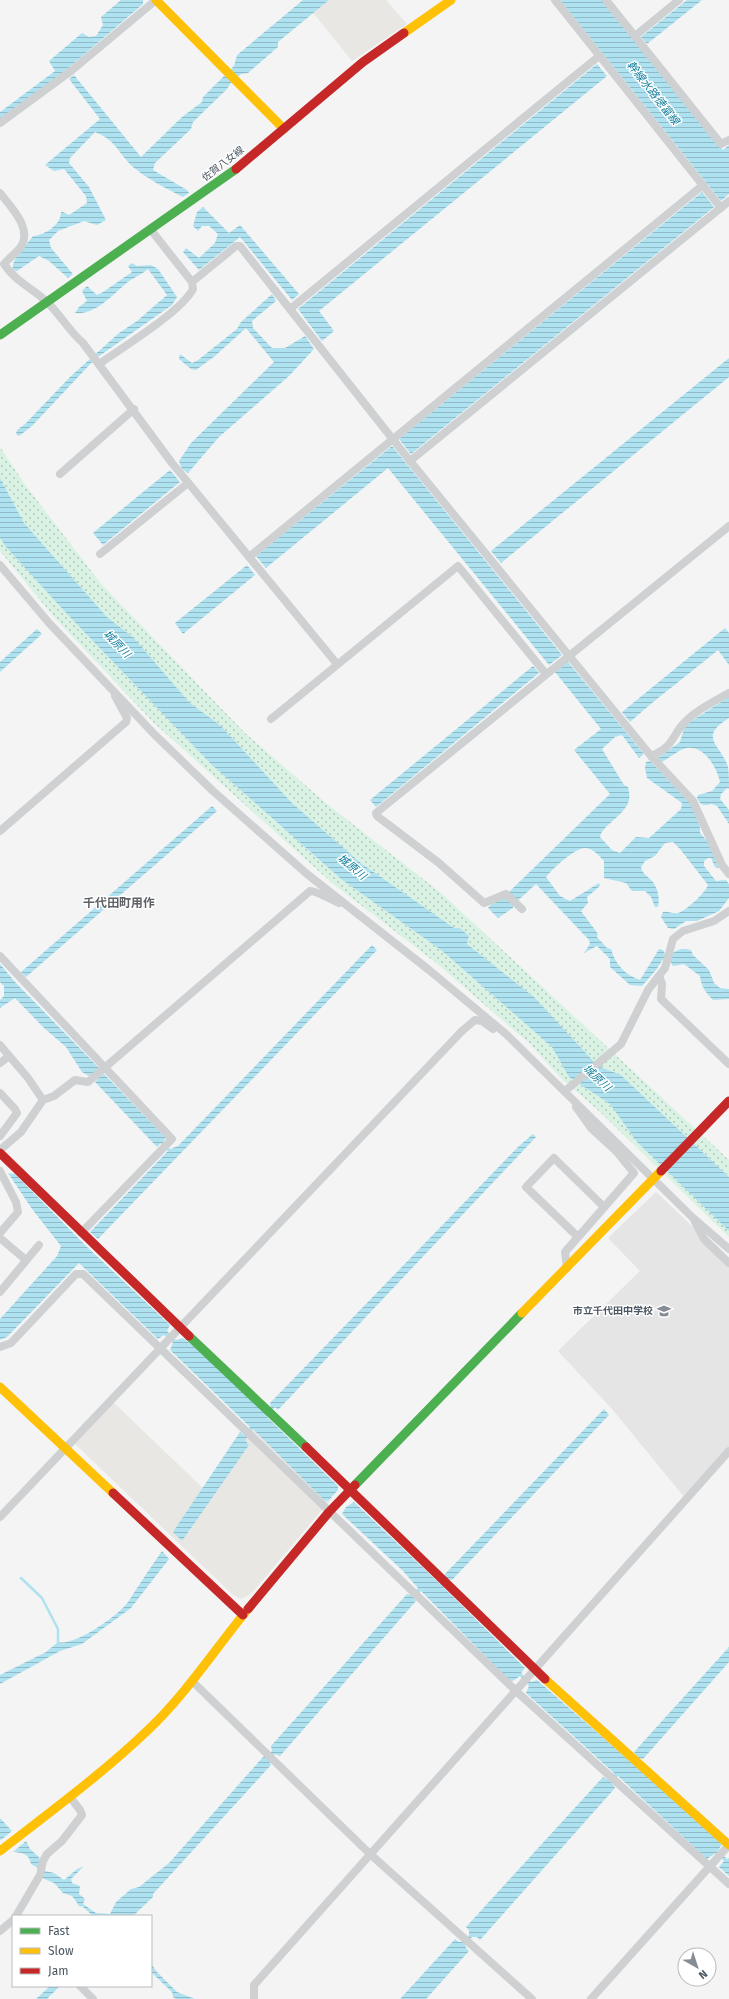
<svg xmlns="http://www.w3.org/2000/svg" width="729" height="1999" font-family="'Fira Sans','Noto Sans JP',sans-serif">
<defs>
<pattern id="grass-dots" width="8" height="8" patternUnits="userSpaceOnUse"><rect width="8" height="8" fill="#d9f2e3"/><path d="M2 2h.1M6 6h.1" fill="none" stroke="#b2c7bb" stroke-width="1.8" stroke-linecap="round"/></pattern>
<pattern id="water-rules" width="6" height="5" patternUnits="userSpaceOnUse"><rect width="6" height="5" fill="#aee2f0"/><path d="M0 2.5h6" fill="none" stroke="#90bac6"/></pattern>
</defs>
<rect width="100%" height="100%" fill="#f4f4f4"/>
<g fill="#e8e7e3">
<polygon points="311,0 386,0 407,24 352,61 306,4"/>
<polygon points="113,1402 207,1492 256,1422 332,1498 252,1593 241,1599 233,1595 75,1444"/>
</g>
<polygon fill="#e6e5e6" points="656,1192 729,1261 729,1448 685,1498 612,1409 558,1351 640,1271 608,1238"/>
<g fill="url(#grass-dots)">
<polygon points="0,447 26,486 102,585 245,733 327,804 441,893 729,1160 729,1177 621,1075 598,1066 534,997 467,944 469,936 460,928 454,929 362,864 292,803 221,726 189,702 134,638 107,617 24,523 0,478"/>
<polygon points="0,538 6,547 67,614 211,764 341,879 441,950 552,1047 569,1077 610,1104 637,1142 729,1231 729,1237 599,1111 562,1079 529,1043 435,962 332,883 154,723 54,617 0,551"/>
</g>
<g fill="url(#water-rules)">
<polygon points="121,0 143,0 143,4 66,70 0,119 0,112 55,71 49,61 82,33 89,37 96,36 103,25 101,17"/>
<path d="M303,0H329L278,42V47L248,73L241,74L230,84L227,89L193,122L191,129L155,163L153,170L187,190L189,193L183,197C165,188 149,180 133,167C118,153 117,141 95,132L70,158L69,163L89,187L106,220L97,225L84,221L58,231L49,240L51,248L73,274L68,278L49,261L39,256L17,271L13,270C10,260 27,245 33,236C45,235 61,225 61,212H63L69,215L87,203L86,196L64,169L54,171L45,165L100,119L69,79L74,75L141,157L182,117L202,102L203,97L234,66L237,55Z"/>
<polygon points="560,0 602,0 723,150 729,145 729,194 721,201"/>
<polygon points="687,0 702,0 647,44 641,37"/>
<polygon points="597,64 607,76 319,311 334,331 322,341 298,309"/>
<polygon points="702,192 714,207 411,454 399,439"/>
<polygon points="203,207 229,233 240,225 299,294 292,300 240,237 199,270 183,252 186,248 199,258 215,243 218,234 209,226 202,226 198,231 193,226 197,212"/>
<path d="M132,263L137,266L151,265L158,269L177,297L172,305L95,359L32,426L19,436L16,434L17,430L25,424L71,376L119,333L137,321L167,295L148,269C142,274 135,277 129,281C114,293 97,315 75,313L79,307L87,301L82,291L87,286L97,295L103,292L132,272L128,266Z"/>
<polygon points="272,294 276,301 252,321 253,328 272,348 285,348 305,336 314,349 289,376 219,437 188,473 182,469 179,461 191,443 274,362 246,328 215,356 196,370 191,369 179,359 180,354 192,363 198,360 237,329 241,322"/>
<polygon points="729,358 729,377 501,563 491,551"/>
<polygon points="392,446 562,655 549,665 388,468 266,568 256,556"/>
<polygon points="170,470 180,482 103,545 93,533"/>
<polygon points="0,478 24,523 107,617 134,638 189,702 221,726 292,803 362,864 454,928 460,928 469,936 467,944 534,997 598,1066 621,1075 729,1177 729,1231 637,1142 610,1104 569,1077 552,1047 441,950 341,879 211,764 67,614 6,547 0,538"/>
<polygon points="247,565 255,575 183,634 175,623"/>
<path d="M725,628L729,633V665L718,650C689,674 658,697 630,722L622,712Z"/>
<polygon points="37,629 42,634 0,672 0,662"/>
<path d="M568,662L644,754L639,758L622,735L615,737L602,749L624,785L628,787C629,791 630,797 629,800C625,816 602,825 600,837L612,850L620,853L636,837L649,838L681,809L682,803L647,778L645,768L646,762L650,761L692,805L700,827V833L708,842L719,868L715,867L711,858H708L704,861V866L716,881L726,880L729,884V898L719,911L697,921H686L674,929L668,928L661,917L663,912C668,911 672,914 678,913C686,911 705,893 708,885L680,849L673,842L665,843L655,856L645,861L641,867C643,875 648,876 653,882C658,889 660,899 658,907H655L651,897L645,891H632L626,883L604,878V861C599,856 594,849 586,848C577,846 552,869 546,877L560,896L570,901L599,883L600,886L587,897L588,903L581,911L598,934L597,937L607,948L611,949C615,964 625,975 640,980L659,949L663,950L665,954L671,955C676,949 684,948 691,950L693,955L709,970L714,983L720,988L729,989V999L713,1000C706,993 701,986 700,976L684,964L673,966L670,961L663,959L656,970L642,986L630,985L610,967V959L597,946L584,953L590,944L589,940L536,884L513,905V908L498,918L488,908C493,900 504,901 509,892L610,794L574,750L601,729L555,672Z"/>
<polygon points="533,666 539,673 376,807 370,800"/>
<path d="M729,697V718C697,738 721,744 728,767C729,773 729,782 729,789L727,788L721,794L720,799L729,810V824L717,806L712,804C704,806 701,806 697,798L698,795L712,791L720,782C717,768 705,746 687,748C680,749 669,758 662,762L658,761V758L680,742L684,729L690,722Z"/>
<polygon points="212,806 217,811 26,977 21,972"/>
<polygon points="372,945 377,950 98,1239 90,1232 168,1151 161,1143 157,1147 95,1082 98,1079 92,1073 89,1076 82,1072 66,1047 43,1027 15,998 0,1008 0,1000 4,996 4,986 0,982 0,964 15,982 99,1068 95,1072 100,1077 104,1074 166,1138 163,1142 170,1149 178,1146"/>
<polygon points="533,1134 536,1137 278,1410 275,1407 267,1417 338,1486 338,1490 329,1500 325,1501 253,1429 245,1440 249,1445 182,1541 173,1532 240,1432 244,1435 250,1427 170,1350 173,1343 164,1335 158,1339 79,1263 7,1337 0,1340 0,1319 57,1256 61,1246 32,1209 8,1173 15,1174 85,1245 170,1325 167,1331 176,1340 183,1338 271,1407 270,1403 519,1146"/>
<path d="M604,1409L609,1415L452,1580H449L443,1587L525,1668L521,1673L531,1682L537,1680L631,1762L636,1755L634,1752L729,1647V1662L643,1759L639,1758L722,1844L718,1851L727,1859L729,1858V1876L719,1867L724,1861L716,1853L707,1859L618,1776L612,1783L615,1788L480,1940L477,1937H472L465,1944L466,1948L469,1951L426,1999H400L455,1939L459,1942H463L469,1935V1930L466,1927L603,1777L609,1780L614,1773L526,1693L529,1686L520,1676L511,1682L421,1591L414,1598L416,1601L280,1756L275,1754L269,1761L271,1765L153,1894V1897L133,1916H93L82,1906L80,1907L72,1896L63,1893L54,1883L42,1878L38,1868L31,1864C29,1853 22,1853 13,1852L26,1841L30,1849L39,1857L41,1867L45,1871L54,1873L64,1880L77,1869L83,1867L71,1879L72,1883L80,1886L79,1894L85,1899L83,1904L96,1913L110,1914L116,1902L131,1889L139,1887L169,1863L263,1757H266L272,1751L271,1746L407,1594L411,1595L418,1588L403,1571L342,1514L346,1507L354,1502L440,1584L445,1574Z"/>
<path d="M162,1551L169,1559L131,1608L82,1644L60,1651L0,1684V1675L46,1652L58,1642C74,1647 119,1615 128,1602C139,1585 150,1568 162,1551Z"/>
<polygon points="0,1818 12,1831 1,1840 0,1839"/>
<polygon points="151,1963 156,1971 177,1992 195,1999 176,1999 173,1997 172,1992 152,1973"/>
<polygon points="50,1986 60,1986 47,1999 36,1999"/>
</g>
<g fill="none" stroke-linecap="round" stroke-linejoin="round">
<polyline stroke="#aee2f0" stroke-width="2.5" points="21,1578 42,1598 58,1629 58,1642"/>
<g stroke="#ced0d2" stroke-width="8">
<polyline points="555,0 721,208"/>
<polyline points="606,0 721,144 729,140"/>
<polyline points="635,36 679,0"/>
<polyline points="0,123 71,71 156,0"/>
<path d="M0,193C11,207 31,227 22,245C18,252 9,258 4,264C15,281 32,288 46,301C60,314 69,331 83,343L172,463L337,664"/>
<polyline points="151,230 192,282"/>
<polyline points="290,309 599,56"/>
<path d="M99,364C122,348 182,311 193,289L192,282L236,246H240L410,461L651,756L693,801L722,865L729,874"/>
<polyline points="410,461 729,201"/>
<polyline points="60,474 134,409"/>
<polyline points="100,554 188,483"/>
<polyline points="249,557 703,185"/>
<polyline points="0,565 49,623 155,735 213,791 307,874 429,970 506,1034 692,1217 729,1249"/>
<polyline points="271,719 458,566 546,674"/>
<path d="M651,756C675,747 671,735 687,720C698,709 715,701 729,693"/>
<polyline points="0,831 126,722 127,718 115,696"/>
<polyline points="522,909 506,894 484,903 439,863 377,816 376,813 729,526"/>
<polyline points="0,956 172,1139 81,1233"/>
<polyline points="659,976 662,984 661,999 729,1064"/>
<polyline points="0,1045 28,1078 43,1100"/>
<polyline points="0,1063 9,1056"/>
<polyline points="565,1091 621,1044 648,990 665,968 673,939 683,931 714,921 729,911"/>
<polyline points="0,1093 15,1109 17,1113 0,1136"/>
<path d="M0,1150L21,1132L43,1100L54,1096L75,1080L88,1082L310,891C315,890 332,900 339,903"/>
<polyline points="0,1171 16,1202 18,1212 0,1233"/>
<polyline points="695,1222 704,1239 729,1263"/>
<polyline points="578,1237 526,1187 554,1158 604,1207"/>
<polyline points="0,1238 26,1260"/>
<polyline points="567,1268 565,1252 634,1173 616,1151 591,1128 576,1107"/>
<polyline points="0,1292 39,1245"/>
<polyline points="0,1347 11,1343 76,1274 83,1274 516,1691 729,1884"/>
<polyline points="0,1517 462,1031 475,1020 482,1021 493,1029"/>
<polyline points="192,1681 370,1854 532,1999"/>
<polyline points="16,1916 40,1875 43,1861 47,1854 62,1841 82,1815 80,1810 70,1797"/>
<polyline points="0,1931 13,1920"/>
<polyline points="80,1986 93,1999"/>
<polyline points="254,1999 254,1985 729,1451"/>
<polyline points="591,1999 729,1845"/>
</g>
<g stroke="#4caf50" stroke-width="9">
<polyline points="0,335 236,169"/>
<polyline points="189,1336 306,1447"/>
<polyline points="355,1485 522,1313"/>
</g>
<g stroke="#ffc107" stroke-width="9">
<polyline points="156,0 284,129"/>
<polyline points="404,33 451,0"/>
<polyline points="522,1313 661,1171"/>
<polyline points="0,1387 113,1493"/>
<polyline points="545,1679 729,1845"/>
<path d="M0,1851C50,1812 102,1774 148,1730C186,1694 215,1649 248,1609"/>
</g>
<g stroke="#c62828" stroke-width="9">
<polyline points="236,169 363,62 404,33"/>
<polyline points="0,1153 189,1336"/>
<polyline points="661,1171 729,1101"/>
<polyline points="306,1447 545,1679"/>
<polyline points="113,1493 243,1615"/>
<polyline points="248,1609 329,1512 355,1485"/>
</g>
</g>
<defs>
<symbol id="school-bare" viewBox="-9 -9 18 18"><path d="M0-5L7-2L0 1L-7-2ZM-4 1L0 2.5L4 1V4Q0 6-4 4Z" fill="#868d94" stroke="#fff" stroke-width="2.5" paint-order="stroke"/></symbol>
</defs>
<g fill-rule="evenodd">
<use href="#school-bare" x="654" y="1301" width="20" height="20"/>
</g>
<g text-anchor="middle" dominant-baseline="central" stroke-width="3" stroke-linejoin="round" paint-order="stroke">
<g font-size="10" fill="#4a5661" stroke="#fff">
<text transform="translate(223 164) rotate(-38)">佐賀八女線</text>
</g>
<g font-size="10" font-weight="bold" fill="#4a5661" stroke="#fff" text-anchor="end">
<text x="653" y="1311">市立千代田中学校</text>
</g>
<g font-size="11" font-style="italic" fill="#0c7c9b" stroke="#fff">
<text transform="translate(653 93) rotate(52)">幹線水路徳富線</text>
<text transform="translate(117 644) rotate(46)">城原川</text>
<text transform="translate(352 867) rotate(39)">城原川</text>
<text transform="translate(597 1078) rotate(43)">城原川</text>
</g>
<g font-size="12" font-weight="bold" fill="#5f6368" stroke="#fff">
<text x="119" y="903">千代田町用作</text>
</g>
</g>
<rect x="12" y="1915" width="140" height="72" fill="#ffffff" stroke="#b7bbc0"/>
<rect x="20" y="1928" width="20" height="6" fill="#4caf50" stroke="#b7bbc0"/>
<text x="48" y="1935" font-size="12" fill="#4a5661">Fast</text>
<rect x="20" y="1948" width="20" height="6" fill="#ffc107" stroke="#b7bbc0"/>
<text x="48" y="1955" font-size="12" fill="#4a5661">Slow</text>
<rect x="20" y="1968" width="20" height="6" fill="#c62828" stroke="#b7bbc0"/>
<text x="48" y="1975" font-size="12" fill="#4a5661">Jam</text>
<g transform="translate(697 1967) rotate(141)"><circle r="19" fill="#ffffff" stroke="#b7bbc0"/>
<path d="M0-3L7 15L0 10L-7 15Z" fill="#868d94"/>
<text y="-6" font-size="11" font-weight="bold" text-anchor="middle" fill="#4a5661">N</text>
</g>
</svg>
